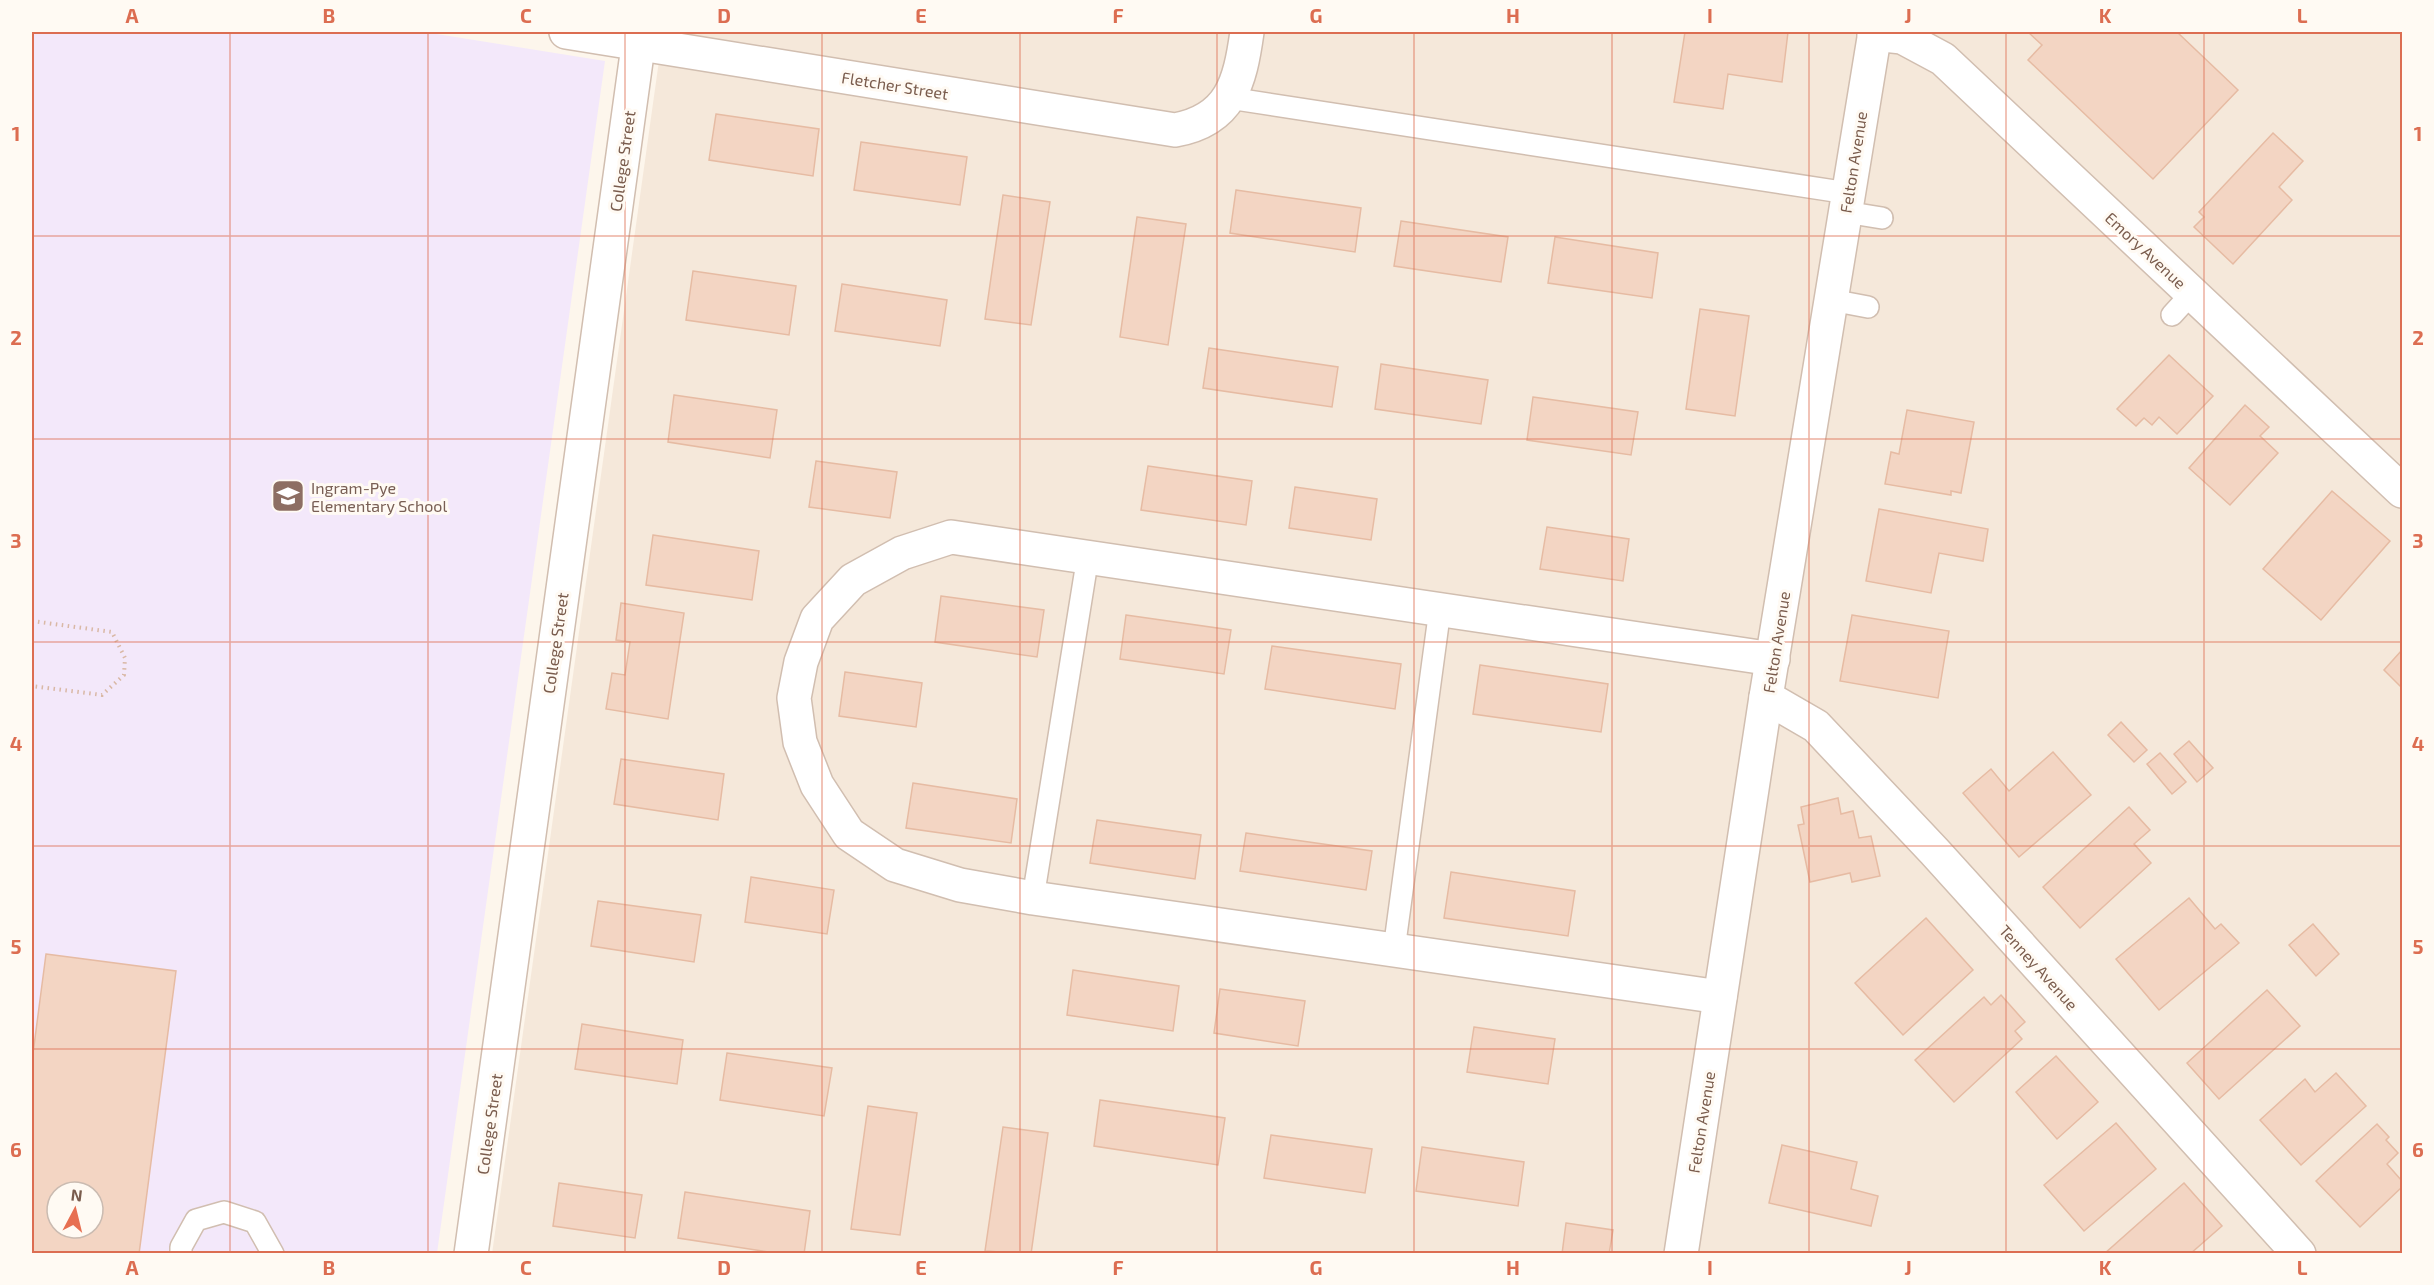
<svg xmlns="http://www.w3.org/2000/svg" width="2434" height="1285" font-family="'Exo 2',sans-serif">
<rect width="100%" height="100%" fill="#fdf6ec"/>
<polygon fill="#f5e8da" points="663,32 2402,32 2402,1253 492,1254"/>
<path fill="#f3e8fa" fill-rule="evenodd" d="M32,32H424L605,61L437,1253H32ZM57,1192H93V1228H57Z"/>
<g fill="#f3d5c3" stroke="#e6bba3" stroke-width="1.5" fill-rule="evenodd">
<polygon points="1685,32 1788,32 1782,82 1728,74 1723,109 1674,102"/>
<polygon points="2028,32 2177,32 2238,90 2153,179 2028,60 2042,45"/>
<polygon points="716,114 819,129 813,176 709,160"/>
<polygon points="2273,133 2303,161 2279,187 2292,200 2233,264 2194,227 2204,217 2199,212"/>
<polygon points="861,142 967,157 960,205 854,190"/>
<polygon points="1236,190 1361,208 1355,252 1230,233"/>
<polygon points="1003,195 1050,202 1031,325 985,319"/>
<polygon points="1137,217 1186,224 1168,345 1120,337"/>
<polygon points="1401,221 1508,237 1501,282 1394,266"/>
<polygon points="1555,237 1658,253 1652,298 1548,283"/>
<polygon points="693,271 796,286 789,335 686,320"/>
<polygon points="842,284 947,300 940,346 835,331"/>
<polygon points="1700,309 1749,316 1735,416 1686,409"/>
<polygon points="1209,348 1338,367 1332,407 1203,388"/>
<polygon points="2169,355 2213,396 2177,434 2159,417 2152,425 2144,418 2136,426 2117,409"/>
<polygon points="1381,364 1488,380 1481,424 1375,409"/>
<polygon points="674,395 777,410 770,458 668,442"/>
<polygon points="1533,397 1638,412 1631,455 1527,440"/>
<polygon points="2245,405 2269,427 2260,436 2278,453 2230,505 2189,468"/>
<polygon points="1907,410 1974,422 1961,493 1951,491 1951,495 1885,484 1891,452 1899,454"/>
<polygon points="816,461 897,472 890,518 809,507"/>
<polygon points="1148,466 1252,481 1246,525 1141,510"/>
<polygon points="1295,487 1377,499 1371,540 1289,528"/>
<polygon points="2332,491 2390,541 2321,620 2263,569"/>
<polygon points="1879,509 1988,529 1983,561 1939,553 1931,593 1866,581"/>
<polygon points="1547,527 1629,539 1623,581 1540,569"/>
<polygon points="653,535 759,551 752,600 646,585"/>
<polygon points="941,596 1044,610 1037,657 935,642"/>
<polygon points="621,603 684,613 668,719 606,709 612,673 625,675 630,642 616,640"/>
<polygon points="1126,615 1231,630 1224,674 1120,659"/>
<polygon points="1852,615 1949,631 1938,698 1840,681"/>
<polygon points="1272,646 1401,664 1395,709 1265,689"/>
<polygon points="2402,650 2402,688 2384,670"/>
<polygon points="1480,665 1608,684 1601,732 1473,714"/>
<polygon points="845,672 922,683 916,727 839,716"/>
<polygon points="2121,722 2147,750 2134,762 2108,735"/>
<polygon points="2189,741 2213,768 2197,782 2174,754"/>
<polygon points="2053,752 2091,795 2019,857 1963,793 1991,769 2009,791"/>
<polygon points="2160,753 2186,782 2172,794 2147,764"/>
<polygon points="621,759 724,774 718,820 614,804"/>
<polygon points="913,783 1017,799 1011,843 906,828"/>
<polygon points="1838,798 1841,814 1853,811 1859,838 1871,836 1880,876 1852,882 1850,873 1810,882 1798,825 1804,824 1801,807"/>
<polygon points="2129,807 2150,830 2134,844 2151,863 2080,928 2043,887"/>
<polygon points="1097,820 1201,835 1195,879 1090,863"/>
<polygon points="1246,833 1372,851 1366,890 1240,871"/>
<polygon points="1451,872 1575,891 1568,936 1444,918"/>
<polygon points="751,877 834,890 827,934 745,922"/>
<polygon points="2189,898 2215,929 2221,924 2239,943 2159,1010 2116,959"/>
<polygon points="598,901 701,915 694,962 591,946"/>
<polygon points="1926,918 1973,970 1903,1035 1855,983"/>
<polygon points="2313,924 2339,954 2316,976 2289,945"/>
<path d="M46,954L176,971L139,1254H32V1061ZM57,1192H93V1228H57Z"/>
<polygon points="1073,970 1179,986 1173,1031 1067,1015"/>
<polygon points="1220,989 1305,1001 1298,1046 1214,1033"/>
<polygon points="2267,990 2300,1026 2219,1099 2187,1063"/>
<polygon points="2001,995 2025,1022 2015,1031 2022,1039 1954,1102 1915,1060 1984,997 1991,1005"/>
<polygon points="582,1024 683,1040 677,1084 575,1069"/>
<polygon points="1474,1027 1555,1039 1548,1084 1467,1072"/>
<polygon points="727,1053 832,1068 824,1116 720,1100"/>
<polygon points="2056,1056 2098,1102 2057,1139 2016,1092"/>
<polygon points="2336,1073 2366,1106 2301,1165 2260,1120 2305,1079 2315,1092"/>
<polygon points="1100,1100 1225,1118 1218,1165 1094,1146"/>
<polygon points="868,1106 917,1113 900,1235 851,1229"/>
<polygon points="2116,1123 2156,1169 2084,1231 2044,1185"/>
<polygon points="2377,1124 2389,1137 2386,1140 2398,1153 2387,1164 2402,1181 2402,1187 2360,1227 2316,1181"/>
<polygon points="1003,1127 1048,1133 1031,1254 985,1251"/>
<polygon points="1271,1135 1372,1149 1365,1193 1264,1178"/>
<polygon points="1782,1145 1857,1162 1851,1189 1878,1196 1871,1226 1769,1203"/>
<polygon points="1422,1147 1524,1162 1518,1206 1416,1191"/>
<polygon points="559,1183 642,1195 635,1238 553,1226"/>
<polygon points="2184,1183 2222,1226 2190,1254 2104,1254"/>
<polygon points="685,1192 810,1211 804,1254 781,1254 678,1238"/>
<polygon points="1566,1223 1613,1230 1609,1254 1562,1254"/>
</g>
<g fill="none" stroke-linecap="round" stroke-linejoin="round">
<defs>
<g id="service">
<polyline points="1229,98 1848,193"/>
<polyline points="1845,212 1882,218"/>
<polyline points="1831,300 1868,307"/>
<polyline points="2172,315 2192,293"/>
<polyline points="1033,898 1088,556"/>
<polyline points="1394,950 1440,609"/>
<polyline points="181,1254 181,1247 196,1220 224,1212 255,1222 273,1254"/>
</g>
<g id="minor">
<path d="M566,32L1175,130C1231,120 1240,82 1247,32"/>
<polyline points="1874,34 1902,37 1943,59 2402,491"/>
<polyline points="1766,697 1816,726 1934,851 2299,1254"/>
<polyline points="1720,997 1033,898 960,885 895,865 849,834 817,785 800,742 794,698 801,662 817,619 853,580 902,553 951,537 1773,659"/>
<polyline points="471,1254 640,32"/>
<polyline points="1681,1254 1766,697 1875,32"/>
</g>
</defs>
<use href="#service" stroke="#d1beb0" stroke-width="24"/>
<use href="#minor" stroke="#d1beb0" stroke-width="36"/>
<polyline stroke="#d9b8a5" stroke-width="4" stroke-dasharray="1.5 4.5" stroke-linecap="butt" points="32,621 112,632 125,658 124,675 102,695 32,686"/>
<use href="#service" stroke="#fff" stroke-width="21"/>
<use href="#minor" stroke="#fff" stroke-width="33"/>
</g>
<path fill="none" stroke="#dc6d51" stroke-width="1.5" stroke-opacity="0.55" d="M230,32V1254M428,32V1254M625,32V1254M822,32V1254M1020,32V1254M1217,32V1254M1414,32V1254M1612,32V1254M1809,32V1254M2006,32V1254M2204,32V1254M32,236H2402M32,439H2402M32,642H2402M32,846H2402M32,1049H2402"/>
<defs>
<symbol id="school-square" viewBox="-11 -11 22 22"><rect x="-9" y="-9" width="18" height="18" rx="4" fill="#8d6e63" stroke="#fffaf3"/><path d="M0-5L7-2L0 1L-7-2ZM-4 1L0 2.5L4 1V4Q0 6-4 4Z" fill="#fff"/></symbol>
</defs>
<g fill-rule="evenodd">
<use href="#school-square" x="269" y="477" width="38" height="38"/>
</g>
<g text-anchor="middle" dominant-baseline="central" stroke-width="6" stroke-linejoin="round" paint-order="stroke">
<g font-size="16" fill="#7a5c4d" stroke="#fffaf3">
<text transform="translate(895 85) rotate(9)">Fletcher Street</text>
<text transform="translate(622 161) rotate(-82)">College Street</text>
<text transform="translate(1853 162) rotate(-81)">Felton Avenue</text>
<text transform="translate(2146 250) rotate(43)">Emory Avenue</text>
<text transform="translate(1776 642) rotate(-81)">Felton Avenue</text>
<text transform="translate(555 643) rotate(-82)">College Street</text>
<text transform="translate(2039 967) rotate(48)">Tenney Avenue</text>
<text transform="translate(1701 1122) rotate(-81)">Felton Avenue</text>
<text transform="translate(489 1124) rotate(-82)">College Street</text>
</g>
<g font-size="16" fill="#785e54" stroke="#fffaf3" text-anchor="start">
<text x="311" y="487">Ingram-Pye<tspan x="311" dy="18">Elementary School</tspan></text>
</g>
</g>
<rect width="2434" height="1285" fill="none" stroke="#fffaf3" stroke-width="66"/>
<g transform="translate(75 1210) rotate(7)"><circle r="28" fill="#fffaf3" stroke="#cabbb1" stroke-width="1.5"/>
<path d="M0-4.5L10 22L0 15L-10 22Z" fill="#e76f51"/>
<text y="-9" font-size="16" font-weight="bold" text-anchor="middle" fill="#7a5c4d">N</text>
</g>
<rect x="33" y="33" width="2368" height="1219" fill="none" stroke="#dc6d51" stroke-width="2"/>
<g font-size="20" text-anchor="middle" font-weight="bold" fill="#dc6d51">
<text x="132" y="23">A</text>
<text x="329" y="23">B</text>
<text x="526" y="23">C</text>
<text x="724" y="23">D</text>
<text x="921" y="23">E</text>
<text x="1118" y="23">F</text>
<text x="1316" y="23">G</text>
<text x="1513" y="23">H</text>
<text x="1710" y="23">I</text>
<text x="1908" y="23">J</text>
<text x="2105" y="23">K</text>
<text x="2302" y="23">L</text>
<text x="16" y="141">1</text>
<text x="2418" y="141">1</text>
<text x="16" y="345">2</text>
<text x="2418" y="345">2</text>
<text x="16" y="548">3</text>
<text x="2418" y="548">3</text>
<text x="16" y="751">4</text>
<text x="2418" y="751">4</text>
<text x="16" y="954">5</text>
<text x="2418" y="954">5</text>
<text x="16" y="1157">6</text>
<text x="2418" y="1157">6</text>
<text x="132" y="1275">A</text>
<text x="329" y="1275">B</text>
<text x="526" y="1275">C</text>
<text x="724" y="1275">D</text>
<text x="921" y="1275">E</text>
<text x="1118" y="1275">F</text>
<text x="1316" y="1275">G</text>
<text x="1513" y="1275">H</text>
<text x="1710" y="1275">I</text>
<text x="1908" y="1275">J</text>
<text x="2105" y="1275">K</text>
<text x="2302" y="1275">L</text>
</g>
</svg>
